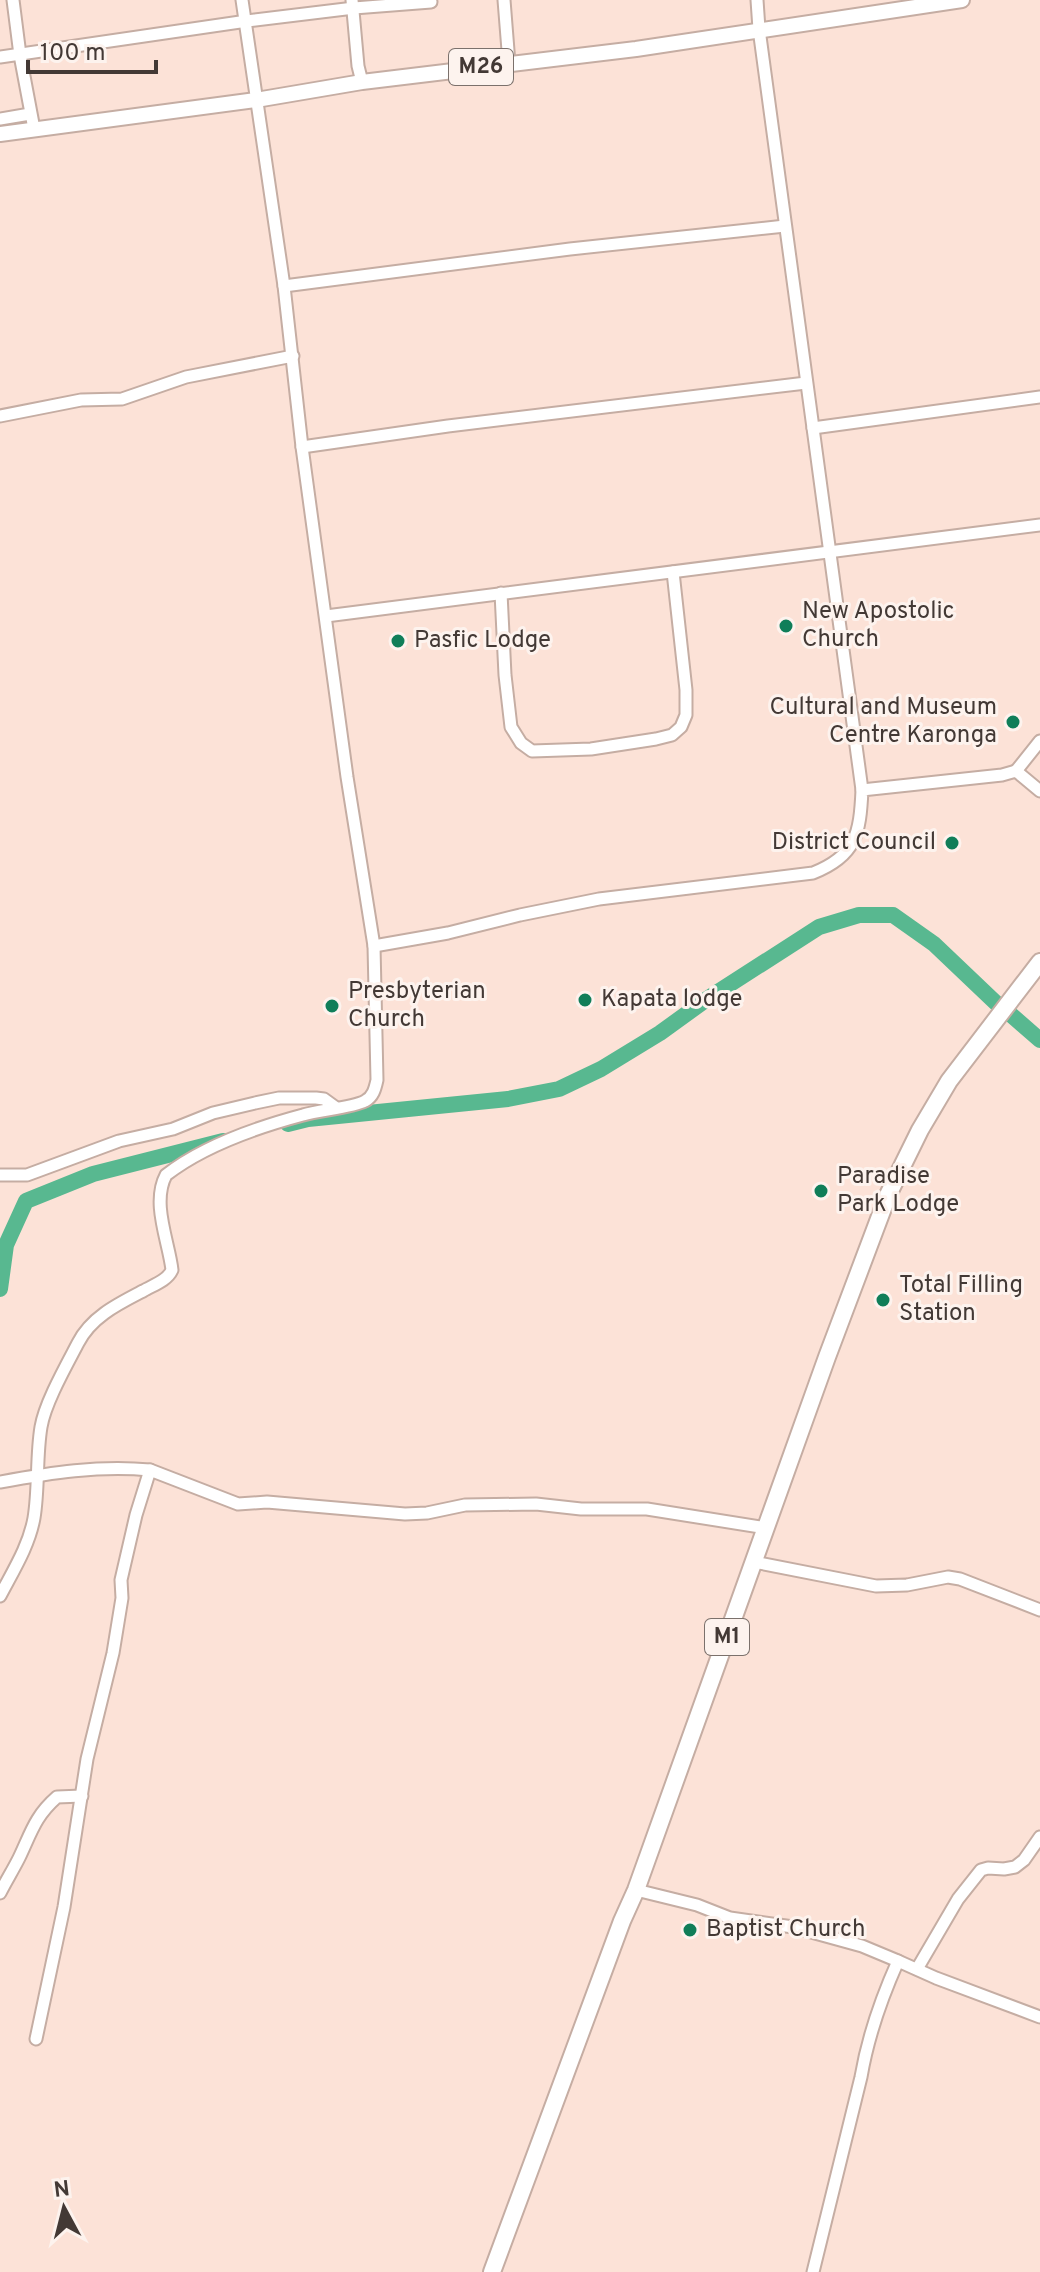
<svg xmlns="http://www.w3.org/2000/svg" width="1040" height="2272" font-family="Overpass,sans-serif">
<rect width="100%" height="100%" fill="#fce2d7"/>
<g fill="none" stroke-linecap="round" stroke-linejoin="round">
<g stroke="#58b890" stroke-width="16">
<polyline points="1009,1013 1040,1040"/>
<polyline points="288,1124 308,1119 508,1099 559,1089 601,1069 660,1033 707,999 819,927 859,915 893,915 934,944 996,1003"/>
<polyline points="0,1289 6,1245 26,1201 93,1174 223,1141"/>
</g>
<defs>
<g id="minor">
<polyline points="13,0 20,55 34,129"/>
<polyline points="352,0 358,66 362,82"/>
<polyline points="504,0 509,63"/>
<polyline points="757,0 759,29 862,790"/>
<polyline points="0,57 247,21 354,8 431,2"/>
<polyline points="0,119 30,114"/>
<polyline points="284,286 570,249 785,226"/>
<polyline points="0,416 81,400 122,399 186,377 293,356"/>
<polyline points="813,428 1040,397"/>
<polyline points="302,447 448,426 806,383"/>
<polyline points="501,593 505,675 511,727 521,743 532,751 591,749 656,739 672,735 681,727 686,715 686,690 673,572"/>
<polyline points="326,616 1040,525"/>
<polyline points="1016,771 1040,741"/>
<path d="M374,946L448,933L520,915L599,899L813,873C856,856 860,834 862,790L1002,775L1016,771L1040,791"/>
<polyline points="0,1175 27,1175 119,1141 173,1129 213,1113 255,1103 279,1098 316,1098 324,1099 335,1107"/>
<path d="M0,1482C50,1473 99,1465 150,1470"/>
<polyline points="754,1562 876,1586 907,1585 948,1577 960,1579 1040,1610"/>
<path d="M0,1596C13,1571 29,1546 34,1518C39,1488 36,1457 41,1427C45,1403 66,1366 78,1343C91,1317 118,1304 143,1291C153,1285 167,1281 172,1270C169,1242 151,1203 166,1175C202,1147 258,1127 303,1115C319,1110 352,1108 365,1101C373,1097 375,1089 377,1080L374,946L347,777L302,447L284,286L242,0"/>
<polyline points="636,1890 697,1905 730,1918 793,1927 862,1946 898,1961"/>
<path d="M0,1893C6,1881 13,1870 19,1858C31,1833 35,1816 57,1797L82,1796"/>
<polyline points="917,1969 958,1899 981,1870 988,1868 1004,1869 1015,1867 1024,1860 1040,1837"/>
<polyline points="36,2039 64,1907 87,1759 113,1653 122,1598 121,1580 136,1515 150,1470 238,1504 267,1502 405,1514 427,1513 465,1505 536,1504 581,1509 647,1509 766,1528"/>
<path d="M813,2272L861,2077C868,2036 881,1999 898,1961L936,1978L1040,2017"/>
</g>
<polyline id="major" points="0,134 256,100 362,82 636,49 962,0"/>
<polyline id="highway" points="492,2272 622,1921 636,1890 827,1357 888,1195 920,1130 949,1081 1040,962"/>
</defs>
<use href="#minor" stroke="#c5ada3" stroke-width="15"/>
<use href="#major" stroke="#c5ada3" stroke-width="18"/>
<use href="#highway" stroke="#c5ada3" stroke-width="20"/>
<use href="#minor" stroke="#fff" stroke-width="11"/>
<use href="#major" stroke="#fff" stroke-width="14"/>
<use href="#highway" stroke="#fff" stroke-width="16"/>
</g>
<g fill="#107e59" stroke="#fdf3ee" stroke-width="3">
<circle cx="786" cy="626" r="8"/>
<circle cx="398" cy="641" r="8"/>
<circle cx="1013" cy="722" r="8"/>
<circle cx="952" cy="843" r="8"/>
<circle cx="585" cy="1000" r="8"/>
<circle cx="332" cy="1006" r="8"/>
<circle cx="821" cy="1191" r="8"/>
<circle cx="883" cy="1300" r="8"/>
<circle cx="690" cy="1930" r="8"/>
</g>
<g text-anchor="middle" dominant-baseline="central" stroke-width="6" stroke-linejoin="round" paint-order="stroke">
<g fill="#fdf3ee" stroke="#7b716c" stroke-width="2">
<rect x="449" y="49" width="64" height="36" rx="6"/>
<rect x="705" y="1619" width="44" height="36" rx="6"/>
</g>
<g font-size="22" font-weight="bold" fill="#433935">
<text x="481" y="67">M26</text>
<text x="727" y="1637">M1</text>
</g>
<g font-size="24" fill="#433935" stroke="#fdf3ee" text-anchor="start">
<text x="802" y="612">New Apostolic<tspan x="802" dy="28">Church</tspan></text>
<text x="414" y="641">Pasfic Lodge</text>
<text x="997" y="708" text-anchor="end">Cultural and Museum<tspan x="997" dy="28">Centre Karonga</tspan></text>
<text x="936" y="843" text-anchor="end">District Council</text>
<text x="348" y="992">Presbyterian<tspan x="348" dy="28">Church</tspan></text>
<text x="601" y="1000">Kapata lodge</text>
<text x="837" y="1177">Paradise<tspan x="837" dy="28">Park Lodge</tspan></text>
<text x="899" y="1286">Total Filling<tspan x="899" dy="28">Station</tspan></text>
<text x="706" y="1930">Baptist Church</text>
</g>
</g>
<g transform="translate(64 2208) rotate(353)" stroke="#fdf3ee" stroke-width="6" paint-order="stroke">
<path d="M0-6L14 30L0 20L-14 30Z" fill="#433935"/>
<text y="-12" font-size="22" font-weight="bold" text-anchor="middle" fill="#433935">N</text>
</g>
<path d="M28 60v12h128v-12" fill="none" stroke="#433935" stroke-width="4"/>
<text x="40" y="60" font-size="24" fill="#433935" stroke="#fdf3ee" stroke-width="6" paint-order="stroke">100 m</text>
</svg>
